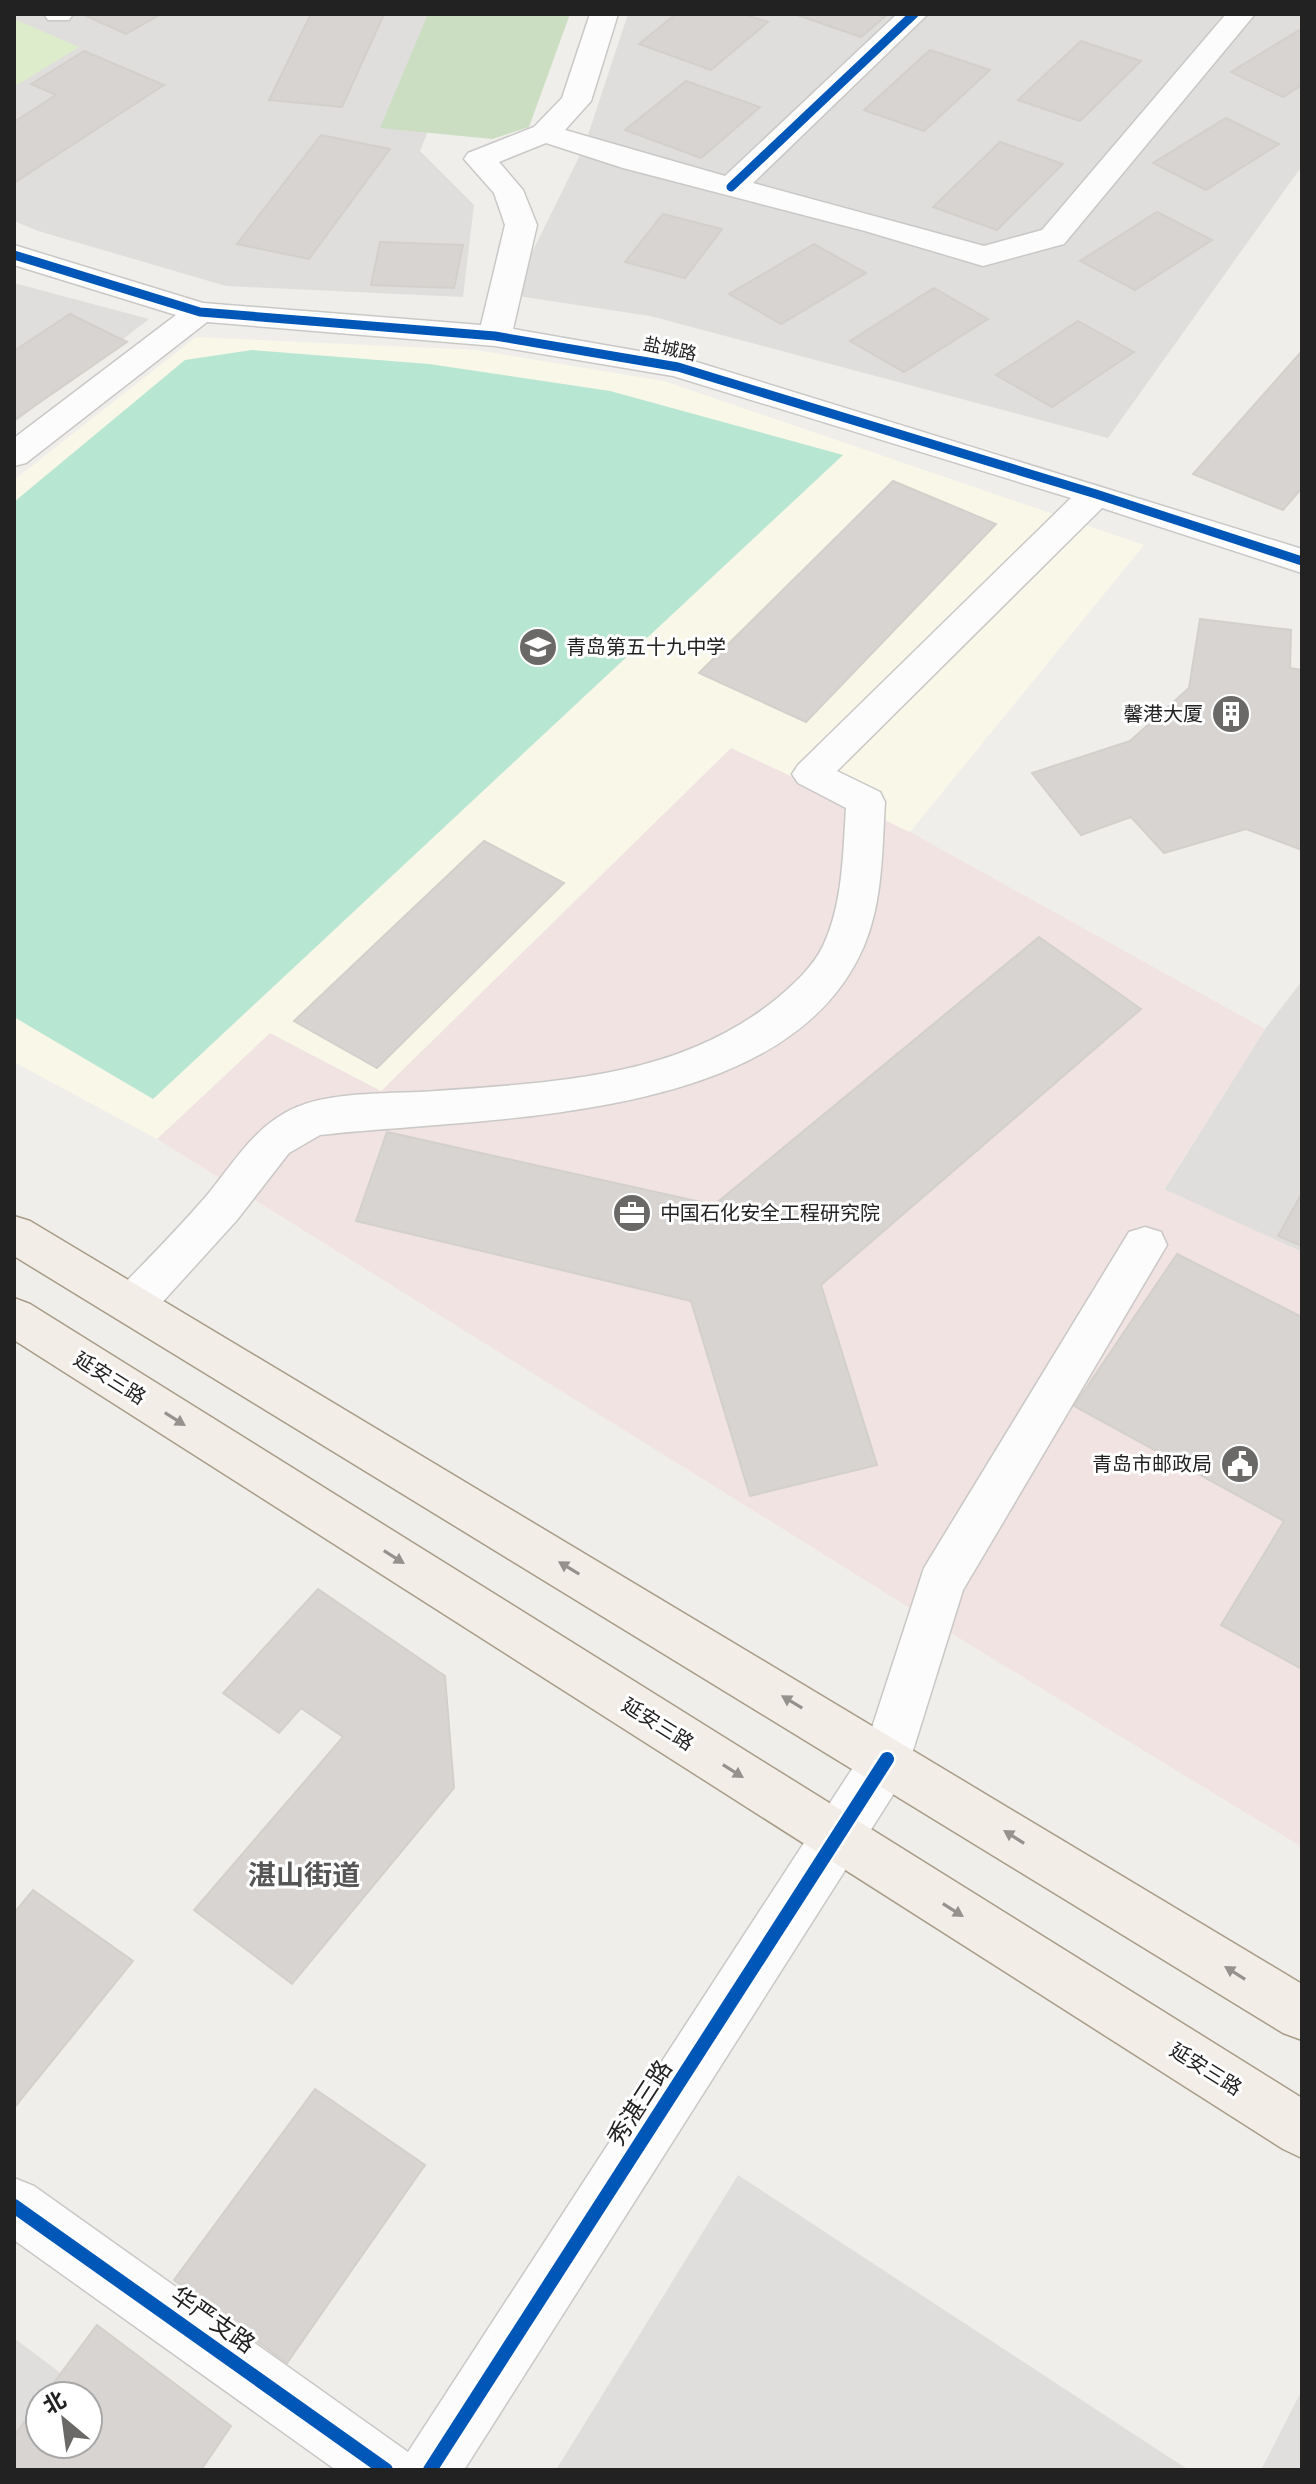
<svg xmlns="http://www.w3.org/2000/svg" width="1316" height="2484" font-family="'Fira Sans Condensed','Noto Sans SC',sans-serif">
<rect width="100%" height="100%" fill="#f0eeeb"/>
<g fill="#dfdedc" fill-rule="evenodd">
<polygon points="14,14 474,14 420,151 474,205 463,297 226,286 38,231 14,221"/>
<polygon points="628,14 1302,14 1302,166 1108,438 650,316 511,295 584,147"/>
<polygon points="14,283 149,319 14,423"/>
<polygon points="1302,981 1302,1252 1164,1190 1265,1029"/>
<polygon points="738,2175 1158,2450 1189,2470 556,2470"/>
<path d="M14,2338L189,2470H14ZM40,2396H88V2444H40Z"/>
</g>
<polygon fill="#f1e3e1" points="731,748 910,832 1265,1029 1164,1189 1302,1252 1302,1847 905,1605 157,1139 270,1033 381,1091"/>
<polygon fill="#f8f7e8" points="196,337 477,350 664,381 1144,545 910,832 731,748 381,1091 270,1033 157,1139 14,1062 14,480"/>
<polygon fill="#ddeccb" points="14,19 79,47 17,85 14,83"/>
<polygon fill="#cbdec1" points="428,14 570,14 529,127 492,139 380,128"/>
<polygon fill="#b7e6d2" points="252,350 429,364 610,391 843,455 153,1099 14,1017 14,502 185,360"/>
<polygon fill="#e0dfde" points="1302,2390 1302,2470 1261,2470"/>
<g fill="#d7d4d2" stroke="#d3d0cc" stroke-width="2">
<polygon points="82,14 161,14 126,34"/>
<polygon points="311,14 384,14 342,107 269,100"/>
<polygon points="676,14 743,14 768,22 711,70 639,44"/>
<polygon points="794,14 888,14 861,37"/>
<polygon points="1299,30 1302,31 1302,85 1283,97 1231,72"/>
<polygon points="1081,41 1141,61 1080,121 1018,100"/>
<polygon points="930,50 990,70 924,131 864,110"/>
<polygon points="84,51 164,85 14,183 14,122 56,95 31,84"/>
<polygon points="686,81 760,107 701,158 625,130"/>
<polygon points="1226,118 1279,144 1206,190 1153,163"/>
<polygon points="321,135 390,149 309,259 237,244"/>
<polygon points="1000,142 1063,164 997,230 933,207"/>
<polygon points="1157,212 1212,240 1135,290 1080,261"/>
<polygon points="663,214 722,229 685,278 625,262"/>
<polygon points="380,242 463,245 454,288 371,285"/>
<polygon points="814,244 866,273 781,324 729,294"/>
<polygon points="934,288 988,319 904,372 850,341"/>
<polygon points="70,314 127,342 14,420 14,351"/>
<polygon points="1078,321 1134,352 1052,407 996,375"/>
<polygon points="1302,351 1302,488 1283,510 1193,474"/>
<polygon points="893,481 996,524 806,722 699,673"/>
<polygon points="1200,619 1291,630 1290,668 1302,670 1302,850 1246,829 1164,853 1131,817 1081,835 1032,773 1130,741 1189,688"/>
<polygon points="484,841 564,883 377,1068 294,1021"/>
<polygon points="1039,937 1141,1009 821,1285 877,1465 750,1496 691,1301 356,1221 387,1132 714,1205"/>
<polygon points="1302,1193 1302,1246 1278,1236"/>
<polygon points="1177,1254 1302,1317 1302,1669 1221,1625 1284,1521 1074,1406"/>
<polygon points="318,1589 445,1676 454,1788 292,1984 194,1910 343,1737 301,1708 279,1733 223,1693"/>
<polygon points="33,1890 133,1961 14,2108 14,1913"/>
<polygon points="315,2089 425,2165 287,2363 174,2280"/>
<polygon points="97,2325 231,2426 201,2470 14,2470 14,2436 40,2401 40,2444 88,2444 88,2396 44,2396"/>
</g>
<g fill="none" stroke-linecap="round" stroke-linejoin="round">
<defs>
<g id="minor">
<polygon points="44,14 73,14 69,20 48,20"/>
<path d="M590,14H618L591,101L565,130L725,176L897,14H928L753,183L984,246L1042,230L1226,14H1255L1064,244L983,266L865,231L623,168L546,143L499,162L523,190L537,225L513,329L690,360L1302,549V573L1102,508L837,771L880,792L885,802C882,850 883,901 864,946C787,1127 483,1116 320,1135L289,1153L237,1220L148,1318L132,1323L116,1318L110,1305L116,1292C147,1260 179,1228 208,1194C235,1161 256,1124 297,1107C334,1091 396,1094 436,1091C556,1082 678,1078 775,1000C793,985 813,967 823,946C843,904 843,853 846,808L798,783L792,774L798,765L1071,498L673,376L495,346L207,322L26,463L14,466V438L176,315L14,265V245L203,303L481,325L505,225L494,193L464,159L468,153L534,127L562,98Z"/>
<polygon points="1145,1227 1161,1232 1167,1245 963,1590 905,1776 464,2470 336,2470 14,2240 14,2178 34,2186 408,2452 865,1749 924,1568 1129,1232"/>
</g>
<g id="major">
<polygon points="14,1216 30,1221 1302,1984 1302,2040 1283,2033 14,1256"/>
<polygon points="14,1298 30,1304 1302,2098 1302,2158 1283,2149 14,1340"/>
</g>
</defs>
<use href="#minor" stroke="#c9c8c7" stroke-width="3"/>
<use href="#major" stroke="#a79c86" stroke-width="3"/>
<use href="#minor" fill="#fdfcfc" fill-rule="evenodd"/>
<use href="#major" fill="#f3ede7" fill-rule="evenodd"/>
<defs>
<g id="cycleway-far1">
<polyline points="731,187 914,14"/>
<polyline points="14,255 200,312 495,336 678,367 1096,494 1302,561"/>
</g>
<g id="cycleway">
<polyline points="14,2206 386,2470"/>
<polyline points="430,2470 887,1759"/>
</g>
</defs>
<use href="#cycleway-far1" stroke="#fff" stroke-width="13"/>
<use href="#cycleway" stroke="#fff" stroke-width="19"/>
<use href="#cycleway-far1" stroke="#0057b8" stroke-width="9"/>
<use href="#cycleway" stroke="#0057b8" stroke-width="14"/>
</g>
<defs><path id="oneway-solid" d="M-6-.8H1V-3.2L6.5 0L1 3.2V.8H-6Z" transform="scale(2)"/></defs>
<g fill="#95928e">
<use href="#oneway-solid" transform="translate(175 1419) rotate(32)"/>
<use href="#oneway-solid" transform="translate(394 1557) rotate(32)"/>
<use href="#oneway-solid" transform="translate(569 1568) rotate(-149)"/>
<use href="#oneway-solid" transform="translate(792 1702) rotate(-149)"/>
<use href="#oneway-solid" transform="translate(733 1771) rotate(32)"/>
<use href="#oneway-solid" transform="translate(1014 1837) rotate(-148)"/>
<use href="#oneway-solid" transform="translate(953 1910) rotate(32)"/>
<use href="#oneway-solid" transform="translate(1235 1973) rotate(-148)"/>
</g>
<defs>
<symbol id="school-disc" viewBox="-11 -11 22 22"><circle r="9.5" fill="#6a6968" stroke="#fff"/><path d="M0-5L7-2L0 1L-7-2ZM-4 1L0 2.5L4 1V4Q0 6-4 4Z" fill="#fff"/></symbol>
<symbol id="building-disc" viewBox="-11 -11 22 22"><circle r="9.5" fill="#6a6968" stroke="#fff"/><path d="M-4-6H4V6H1V3H-1V6H-4ZM-2.5-4.3h1.7v1.8h-1.7ZM.8-4.3h1.7v1.8H.8ZM-2.5-1h1.7V.8h-1.7ZM.8-1h1.7V.8H.8Z" fill="#fff"/></symbol>
<symbol id="office-disc" viewBox="-11 -11 22 22"><circle r="9.5" fill="#6a6968" stroke="#fff"/><path d="M-6-3h4V-5.5h4V-3h4V5H-6ZM-1-4.5V-3h2v-1.5ZM-6 0V1H6V0Z" fill="#fff"/></symbol>
<symbol id="civic-disc" viewBox="-11 -11 22 22"><circle r="9.5" fill="#6a6968" stroke="#fff"/><path d="M-.6-6.5H3V-4.5H.6V-3L4-1V1h2V6H-6V1h2V-1L-.6-3ZM-1.2 2.5V6h2.4V2.5Z" fill="#fff"/></symbol>
</defs>
<g fill-rule="evenodd">
<use href="#school-disc" x="516" y="625" width="44" height="44"/>
<use href="#building-disc" x="1209" y="692" width="44" height="44"/>
<use href="#office-disc" x="610" y="1191" width="44" height="44"/>
<use href="#civic-disc" x="1218" y="1442" width="44" height="44"/>
</g>
<g text-anchor="middle" dominant-baseline="central" stroke-width="6" stroke-linejoin="round" paint-order="stroke">
<g font-size="18" fill="#222" stroke="#fff">
<text transform="translate(670 349) rotate(12)">盐城路</text>
</g>
<g font-size="20" fill="#222" stroke="#fff" text-anchor="start">
<text x="566" y="647">青岛第五十九中学</text>
<text x="1203" y="714" text-anchor="end">馨港大厦</text>
<text x="660" y="1213">中国石化安全工程研究院</text>
<text x="1212" y="1464" text-anchor="end">青岛市邮政局</text>
</g>
<g font-size="20" fill="#222" stroke="#fff">
<text transform="translate(110 1378) rotate(32)">延安三路</text>
<text transform="translate(658 1724) rotate(32)">延安三路</text>
<text transform="translate(1206 2069) rotate(32)">延安三路</text>
</g>
<g font-size="24" fill="#222" stroke="#fff">
<text transform="translate(640 2103) rotate(-57)">秀湛三路</text>
<text transform="translate(213 2320) rotate(35)">华严支路</text>
</g>
<g font-size="28" font-weight="bold" fill="#555" stroke="#fff">
<text x="304" y="1875">湛山街道</text>
</g>
</g>
<rect width="1316" height="2484" fill="none" stroke="#222222" stroke-width="32"/>
<g transform="translate(64 2420) rotate(331)"><circle r="38" fill="#ffffff" stroke="#a7a7a7" stroke-width="2"/>
<path d="M0-6L14 30L0 20L-14 30Z" fill="#6a6968"/>
<text y="-12" font-size="22" font-weight="bold" text-anchor="middle" fill="#222222">北</text>
</g>
</svg>
